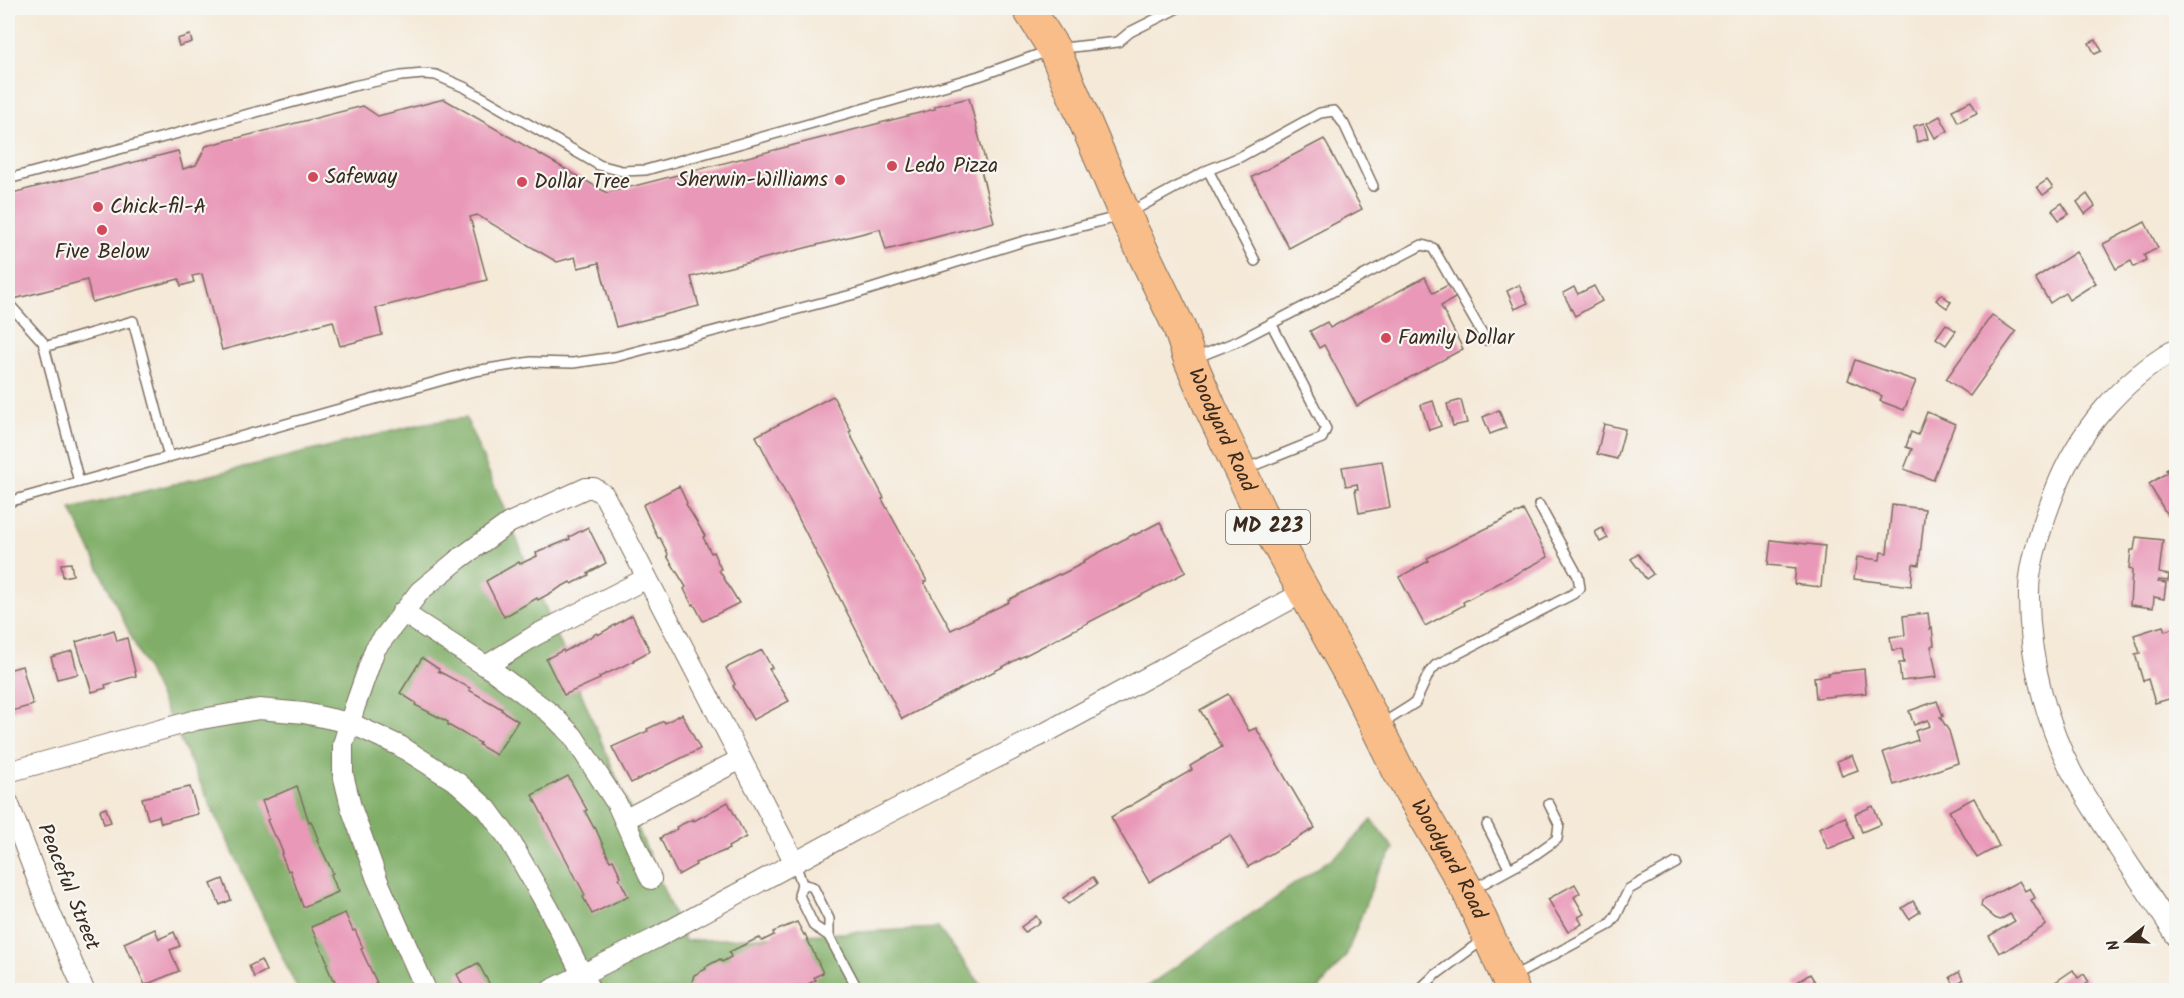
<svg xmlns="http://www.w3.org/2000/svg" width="2184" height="998" font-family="Kalam,sans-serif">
<rect width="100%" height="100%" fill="#f6f6f2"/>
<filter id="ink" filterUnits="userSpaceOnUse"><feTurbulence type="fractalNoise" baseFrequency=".0167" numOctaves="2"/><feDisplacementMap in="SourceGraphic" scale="12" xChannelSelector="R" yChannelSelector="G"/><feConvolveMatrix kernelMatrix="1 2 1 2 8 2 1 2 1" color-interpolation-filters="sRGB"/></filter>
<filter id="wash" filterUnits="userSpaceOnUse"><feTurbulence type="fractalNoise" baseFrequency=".008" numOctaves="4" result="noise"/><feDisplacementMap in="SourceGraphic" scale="24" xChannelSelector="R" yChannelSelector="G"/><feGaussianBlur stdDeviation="1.35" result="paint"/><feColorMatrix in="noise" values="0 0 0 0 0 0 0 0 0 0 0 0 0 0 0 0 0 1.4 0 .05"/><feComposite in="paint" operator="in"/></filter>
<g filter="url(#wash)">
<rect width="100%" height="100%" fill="#f5e9d8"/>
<g fill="#80ae68" stroke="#5e6c43" stroke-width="1.5">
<polygon points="466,418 685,941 938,928 985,990 298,990 71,509 426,423"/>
<polygon points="1372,820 1394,849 1377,874 1346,956 1318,990 1142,990 1345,849"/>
</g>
<g id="blocks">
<g fill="#e998b7">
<polygon points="190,35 192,42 179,46 177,39"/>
<polygon points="2096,40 2102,51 2095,54 2089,43"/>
<polygon points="969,98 986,164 980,166 994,222 886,250 880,229 691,277 699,306 616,327 599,263 578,268 575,257 557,262 477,215 470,217 487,280 376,308 382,335 340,346 333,321 222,350 202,274 192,276 194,282 181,286 179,279 92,302 87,280 14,299 8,272 8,194 178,151 183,169 196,165 206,146 363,106 378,116 444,99 607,193 935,109 935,106"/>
<polygon points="1971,101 1977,113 1958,122 1952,110"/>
<polygon points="1940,116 1948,131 1935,138 1927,123"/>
<polygon points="1924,123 1928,139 1917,142 1914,126"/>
<polygon points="1324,139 1362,209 1289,248 1252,177"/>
<polygon points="2047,180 2053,188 2043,195 2037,187"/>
<polygon points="2087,194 2095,206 2085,214 2077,202"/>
<polygon points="2062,203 2069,214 2059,220 2052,210"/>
<polygon points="2145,222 2158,248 2144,255 2146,260 2134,267 2131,261 2116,269 2103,244"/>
<polygon points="2076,252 2096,283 2069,300 2065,293 2050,303 2035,278"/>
<polygon points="1425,277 1433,293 1450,284 1457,297 1441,306 1463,349 1357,406 1324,345 1319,348 1310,331 1327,322 1330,328"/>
<polygon points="1519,285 1528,303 1515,309 1507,291"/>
<polygon points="1594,286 1602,301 1575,316 1563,293 1574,287 1578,294"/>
<polygon points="1941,294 1951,302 1947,308 1936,300"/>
<polygon points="1992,315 2016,332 1970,396 1946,379"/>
<polygon points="1946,324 1956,331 1946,345 1936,338"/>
<polygon points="1855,360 1916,381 1904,410 1880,401 1882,396 1848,380"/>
<polygon points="833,396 851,431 849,432 884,498 882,499 927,581 924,582 951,630 1009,602 1008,600 1059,574 1060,575 1084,563 1083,561 1134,534 1135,535 1160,522 1186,572 902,719 756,436"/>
<polygon points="1461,400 1467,423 1453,426 1447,404"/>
<polygon points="1433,401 1441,426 1429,430 1421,405"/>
<polygon points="1499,410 1506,428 1490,434 1483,417"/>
<polygon points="1927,412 1955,424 1933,480 1904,469 1912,449 1906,447 1911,432 1918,435"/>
<polygon points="1604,424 1625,429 1617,459 1597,454"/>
<polygon points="1382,461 1390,507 1359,513 1355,489 1358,489 1357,484 1346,486 1342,467"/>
<polygon points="2176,464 2176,509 2167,515 2149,484 2168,472 2166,470"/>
<polygon points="679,486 687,503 686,504 705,536 703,537 711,553 713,552 721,569 719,570 739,603 703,621 694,604 692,605 684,589 686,587 667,556 668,554 660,538 658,538 643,505"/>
<polygon points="1892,505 1925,509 1919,565 1913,564 1911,586 1854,579 1857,557 1880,560 1881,552 1887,553"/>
<polygon points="1523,510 1548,557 1463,602 1464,605 1425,626 1399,577 1429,561 1427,558"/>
<polygon points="588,527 606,563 588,573 589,575 572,584 570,582 538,600 537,598 504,617 486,581 519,562 520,564 537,556 536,553 570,539 569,537"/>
<polygon points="1602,528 1608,538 1600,542 1595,532"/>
<polygon points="2136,537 2163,540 2159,573 2169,575 2168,581 2159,580 2158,582 2166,583 2164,599 2154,597 2153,608 2130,605 2132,570 2129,569 2131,550 2134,550"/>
<polygon points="1771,540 1825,546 1821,587 1794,584 1796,568 1768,565"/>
<polygon points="1638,554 1653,574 1646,579 1631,559"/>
<polygon points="71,563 73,575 63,577 61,564"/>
<polygon points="1928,613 1930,629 1932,628 1934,645 1931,646 1937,677 1901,681 1899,663 1904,663 1902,649 1892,650 1890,637 1905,635 1903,616"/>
<polygon points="632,615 650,651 633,660 634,661 599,677 600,679 564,695 546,659 563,650 564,652 597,633 598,635"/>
<polygon points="2163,626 2165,631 2176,627 2176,658 2173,659 2176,671 2176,697 2155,703 2148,679 2143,681 2135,654 2140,653 2134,635"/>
<polygon points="114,630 117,641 127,638 136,676 105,685 106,688 92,692 76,642"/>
<polygon points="762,650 772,668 769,669 789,701 753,720 733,686 735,684 726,668"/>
<polygon points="72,651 78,674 57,679 51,657"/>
<polygon points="422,658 439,669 438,671 470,688 469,690 502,709 501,710 518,721 496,755 479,745 480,743 448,725 448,722 415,705 416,703 400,693"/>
<polygon points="22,666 33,705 8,712 8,670"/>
<polygon points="1864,669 1866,693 1816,698 1814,677 1829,675 1828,673"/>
<polygon points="1228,694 1249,731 1256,728 1315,828 1248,867 1230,835 1149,882 1111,817 1192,770 1190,766 1222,747 1200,710"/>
<polygon points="1937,701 1943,716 1940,717 1949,731 1958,763 1894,785 1883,752 1918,740 1915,731 1930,726 1928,720 1914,725 1909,711"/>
<polygon points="682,714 700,749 631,783 612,747 648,731 647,729 664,721 665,723"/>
<polygon points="1852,755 1858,770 1842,776 1837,761"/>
<polygon points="568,776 587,810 585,811 594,828 595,827 610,861 613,860 621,877 619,878 628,896 592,914 583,897 585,895 532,795"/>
<polygon points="297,786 309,822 311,821 318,839 317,840 333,873 331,874 338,892 303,907 290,870 288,871 281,854 283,853 276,836 274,836 267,820 269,819 262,801"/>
<polygon points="190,787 198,814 161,823 159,816 148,819 142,798"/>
<polygon points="1974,798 1999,846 1977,858 1949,811"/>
<polygon points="728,802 746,837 728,847 729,849 695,863 696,865 678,875 660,838 677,829 676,827 693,819 694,821"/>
<polygon points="1873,806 1881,824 1862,832 1855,814"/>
<polygon points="106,808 111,822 104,824 100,810"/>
<polygon points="1845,817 1854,838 1828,849 1819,828"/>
<polygon points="1093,877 1097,884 1068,904 1063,898"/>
<polygon points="223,879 231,900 220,905 211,884"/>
<polygon points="2019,881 2025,891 2030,888 2035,898 2031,900 2046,925 2005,951 2004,950 1999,953 1989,936 2015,921 2010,914 2000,920 1995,918 1981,906 1982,901"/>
<polygon points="1575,884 1580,893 1574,897 1584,914 1578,917 1582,924 1568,932 1548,899"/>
<polygon points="1913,901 1920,912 1909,919 1902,908"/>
<polygon points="345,913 353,931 355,930 363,948 361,949 377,983 375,983 378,990 339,990 334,979 333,980 326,964 328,963 311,927"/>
<polygon points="1036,916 1040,922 1025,932 1021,927"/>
<polygon points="797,922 804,935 805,934 823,973 814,977 816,980 801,988 799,985 788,990 686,990 687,987 690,988 694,975 706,969 705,967 720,959 722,962 731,957 729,952 754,940 760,938 762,941 774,935 773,932"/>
<polygon points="155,929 159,939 174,932 180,946 170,950 179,971 145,985 132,956 130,957 124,943"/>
<polygon points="261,960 266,971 254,977 249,966"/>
<polygon points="478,963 490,985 479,990 465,990 457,974"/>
<polygon points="8,969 16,990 21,988 22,990 8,990"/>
<polygon points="2073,970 2078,978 2084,974 2089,982 2084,986 2087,990 2046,990 2045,989"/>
<polygon points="1959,972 1963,980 1954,985 1950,977"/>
<polygon points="1810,974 1820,990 1798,990 1794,984"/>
</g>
</g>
</g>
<g filter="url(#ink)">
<use href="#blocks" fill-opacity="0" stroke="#7c6d5f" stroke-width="1.5"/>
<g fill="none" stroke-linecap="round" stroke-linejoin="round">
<defs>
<g id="lane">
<polyline points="1208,170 1255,261"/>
<polyline points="8,179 353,86 401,76 424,74 436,75 466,88 599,165 622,171 646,170 979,76 1054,49 1118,42 1130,32 1178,8"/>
<polyline points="8,303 43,342 79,482"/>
<polyline points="44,347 133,321 169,457"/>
<polyline points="1195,358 1238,341 1422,245 1433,248 1486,340"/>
<polyline points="1245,469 1322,438 1326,429 1271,323"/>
<polyline points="8,502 475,371 531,362 573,363 615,357 855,294 1024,241 1125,215 1208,170 1240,157 1320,113 1334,111 1344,124 1373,186"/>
<polyline points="1380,725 1415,703 1429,673 1436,665 1573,594 1580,588 1578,576 1539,505"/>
<polyline points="1487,825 1509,868"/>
<polyline points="795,863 802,884 799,895 814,926 829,936"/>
<polyline points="802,884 813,887 829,919 829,936 858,990"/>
<polyline points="1473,889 1530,858 1557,839 1559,824 1549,804"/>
<polyline points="1512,977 1609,925 1616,916 1629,889 1676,863"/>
<polyline points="1419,990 1434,976 1484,939"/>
</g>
<g id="street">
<path d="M2176,349C2121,381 2078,431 2055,491C2044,519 2029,561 2029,592C2028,657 2047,731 2080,787C2110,838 2145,887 2176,936"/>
<polyline points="402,612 492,670 550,713 573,736 617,804 651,879"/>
<polyline points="486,666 536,635 647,578"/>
<polyline points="8,772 196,720 259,709 304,713 350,723 400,746 458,783 487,809 509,839 549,909 590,990"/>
<polyline points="8,802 49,910 84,990"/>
<polyline points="624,820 741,759"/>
<polyline points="426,990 377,879 351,807 343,774 343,744 355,706 375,649 420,591 459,559 509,523 586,488 594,488 604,495 795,863"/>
<polyline points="551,990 654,939 855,830 1047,732 1304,592"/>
</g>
<g id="primary">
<path id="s1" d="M1028,8L1054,49L1125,215L1179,327L1190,360L1210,407L1260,512L1358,689L1399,772L1468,891L1513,990"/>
</g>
</defs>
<use href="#lane" stroke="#7c6d5f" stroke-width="12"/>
<use href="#street" stroke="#7c6d5f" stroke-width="22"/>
<use href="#primary" stroke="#7c6d5f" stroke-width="34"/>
<use href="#lane" stroke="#fff" stroke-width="9"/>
<use href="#street" stroke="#fff" stroke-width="20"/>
<use href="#primary" stroke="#f8bd88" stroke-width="32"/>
</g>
</g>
<g fill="#d1495b" stroke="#f6f6f2" stroke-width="2">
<circle cx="892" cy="166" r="6"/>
<circle cx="313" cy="177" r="6"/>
<circle cx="840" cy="180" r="6"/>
<circle cx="522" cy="182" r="6"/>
<circle cx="98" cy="207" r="6"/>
<circle cx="102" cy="230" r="6"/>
<circle cx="1386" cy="338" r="6"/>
</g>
<g text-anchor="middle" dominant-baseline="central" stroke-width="4.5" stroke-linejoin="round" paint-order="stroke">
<rect fill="#f6f6f2" stroke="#73675e" stroke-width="1.5" x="1226" y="510" width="84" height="34" rx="4.5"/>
<g font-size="20" font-weight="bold" fill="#3b2a1e">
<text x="1268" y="527">MD 223</text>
</g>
<g font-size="21" fill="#3b2a1e" stroke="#f6f6f2" text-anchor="start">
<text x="904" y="166">Ledo Pizza</text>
<text x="325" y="177">Safeway</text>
<text x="828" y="180" text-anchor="end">Sherwin-Williams</text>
<text x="534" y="182">Dollar Tree</text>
<text x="110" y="207">Chick-fil-A</text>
<text x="102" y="252" text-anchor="middle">Five Below</text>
<text x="1398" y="338">Family Dollar</text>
</g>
<g font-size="21" fill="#3b2a1e" stroke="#f6f6f2">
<text stroke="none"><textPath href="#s1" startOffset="465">Woodyard Road</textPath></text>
<text stroke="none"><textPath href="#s1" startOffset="951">Woodyard Road</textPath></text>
<text transform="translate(68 887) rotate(68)">Peaceful Street</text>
</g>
</g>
<rect width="2184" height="998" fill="none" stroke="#f6f6f2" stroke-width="30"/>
<g transform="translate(2127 941) rotate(252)" stroke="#f6f6f2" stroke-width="4.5" paint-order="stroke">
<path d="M0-4.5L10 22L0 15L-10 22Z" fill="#3b2a1e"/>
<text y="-9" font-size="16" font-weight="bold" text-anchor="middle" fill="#3b2a1e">N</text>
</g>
</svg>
